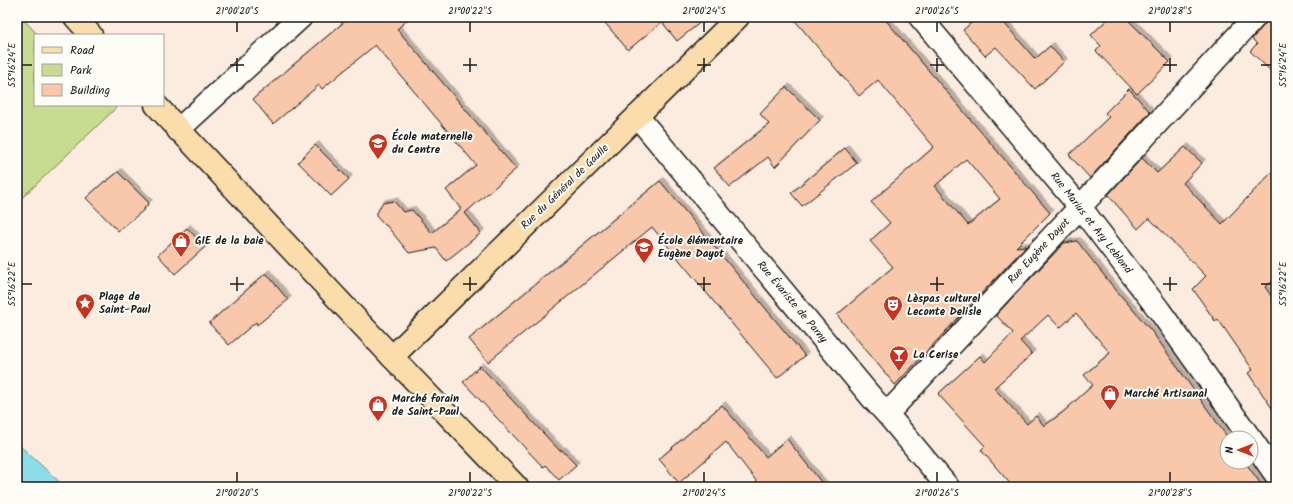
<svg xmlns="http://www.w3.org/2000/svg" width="1293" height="504" font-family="Kalam,sans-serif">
<defs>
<filter id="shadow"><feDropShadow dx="3.5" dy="-3.5" stdDeviation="0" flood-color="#0004"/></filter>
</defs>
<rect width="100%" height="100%" fill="#fcece0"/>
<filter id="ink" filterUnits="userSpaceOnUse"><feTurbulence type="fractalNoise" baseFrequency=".025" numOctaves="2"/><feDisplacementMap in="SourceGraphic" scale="8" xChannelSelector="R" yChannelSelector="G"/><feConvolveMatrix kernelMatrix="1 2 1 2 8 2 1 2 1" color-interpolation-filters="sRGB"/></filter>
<g filter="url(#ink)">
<polygon fill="#c9db90" stroke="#727c56" points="17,17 21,17 38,35 35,35 35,105 113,105 116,108 23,197 17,191"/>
<polygon fill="#8ddde9" stroke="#609097" points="17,443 65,487 17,487"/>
<g fill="#f9c7a9" stroke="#1c1c1c" fill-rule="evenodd" filter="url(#shadow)">
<polygon points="350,17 411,17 397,29 516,169 465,213 481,233 446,261 436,248 409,253 386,225 385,225 376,215 382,203 394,201 403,212 412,210 432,233 461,209 446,190 476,165 375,45 322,89 319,85 273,124 253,99"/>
<polygon points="600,17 707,17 677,41 662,22 628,50"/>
<path d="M792,17H883L1050,213L1016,247L1026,246L895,385L837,315L893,267L870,241L890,223L871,202L934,147L878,80L859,96ZM966,159L1000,199L968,225L935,186Z"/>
<polygon points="978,17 999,17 1035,59 1050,46 1064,62 1035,89 996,47 985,56 963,30"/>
<polygon points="1110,17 1125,17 1170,62 1137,94 1096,51 1101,46 1091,35"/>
<polygon points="1267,17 1276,17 1276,76 1250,51 1257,44 1252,39 1264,25 1267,20"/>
<polygon points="786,87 820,120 775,167 768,157 730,187 714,168 769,124 760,114"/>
<polygon points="1129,89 1150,112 1090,178 1069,155 1109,117 1105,113"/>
<polygon points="315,145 349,179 331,196 298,162"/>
<polygon points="1185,147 1202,163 1183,183 1222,224 1276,168 1276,279 1265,287 1276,303 1276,414 1248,373 1253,370 1218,319 1215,321 1193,289 1206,276 1149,218 1138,229 1108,195 1142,158 1157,173"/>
<polygon points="845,148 857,163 802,206 791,193"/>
<polygon points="118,172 149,203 144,208 145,209 118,231 86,198 105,181 106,182"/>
<polygon points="660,181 805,356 777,378 652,227 488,362 469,339"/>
<polygon points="187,228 205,247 175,274 158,255"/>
<path d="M1077,241L1110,283L1153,333L1228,438L1227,462H1245L1263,487H1013L981,450L985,446L938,394L980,356L985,362L1013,333L996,315L1064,243ZM1076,313L1110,353L1084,375L1093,385L1062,413L1044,426L1036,416L1027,424L994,388L1032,354L1020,341L1048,315L1060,328Z"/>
<polygon points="266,273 288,300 257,325 256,322 229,345 209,323"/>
<polygon points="480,366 560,451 562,450 576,465 559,480 545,465 543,467 463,382"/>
<polygon points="722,405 766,457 787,439 825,487 761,487 726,442 679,483 659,459"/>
</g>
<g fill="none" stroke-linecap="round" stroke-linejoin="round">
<defs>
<g id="minor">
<polyline points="920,17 1080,207 1159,310 1250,438"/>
<polyline points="637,116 873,399 887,414 948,487"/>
<polyline points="178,130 301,17"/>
<polyline points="887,414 1080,207 1255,17"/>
<polyline points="1251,439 1276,475"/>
</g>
<g id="major">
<polyline points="75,17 91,35"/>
<polyline points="156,105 392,357 517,487"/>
<polyline points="392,357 738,17"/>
</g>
</defs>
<use href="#minor" stroke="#1c1c1c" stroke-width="25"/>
<use href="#major" stroke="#1c1c1c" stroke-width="25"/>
<use href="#minor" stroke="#fdfcf7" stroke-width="22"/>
<use href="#major" stroke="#faddab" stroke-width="22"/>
</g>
</g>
<path fill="none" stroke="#1c1c1c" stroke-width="1.5" d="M237,22V32M470,22V32M704,22V32M937,22V32M1170,22V32M237,58V72M470,58V72M704,58V72M937,58V72M1170,58V72M22,65H32M230,65H244M463,65H477M697,65H711M930,65H944M1163,65H1177M1261,65H1271M237,277V291M470,277V291M704,277V291M937,277V291M1170,277V291M22,284H32M230,284H244M463,284H477M697,284H711M930,284H944M1163,284H1177M1261,284H1271M237,472V482M470,472V482M704,472V482M937,472V482M1170,472V482"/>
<defs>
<symbol id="school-pin" viewBox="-11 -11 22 30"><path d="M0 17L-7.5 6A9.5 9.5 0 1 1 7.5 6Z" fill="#c8321e" stroke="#fdfcf7"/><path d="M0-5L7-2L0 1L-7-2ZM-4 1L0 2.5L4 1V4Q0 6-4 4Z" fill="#fff"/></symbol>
<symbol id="shop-pin" viewBox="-11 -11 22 30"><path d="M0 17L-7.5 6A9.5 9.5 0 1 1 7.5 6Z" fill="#c8321e" stroke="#fdfcf7"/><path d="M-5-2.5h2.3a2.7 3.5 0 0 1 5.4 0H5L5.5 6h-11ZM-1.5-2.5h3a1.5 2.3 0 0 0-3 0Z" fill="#fff"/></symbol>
<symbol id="sight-pin" viewBox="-11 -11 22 30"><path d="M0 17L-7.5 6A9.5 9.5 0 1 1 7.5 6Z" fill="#c8321e" stroke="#fdfcf7"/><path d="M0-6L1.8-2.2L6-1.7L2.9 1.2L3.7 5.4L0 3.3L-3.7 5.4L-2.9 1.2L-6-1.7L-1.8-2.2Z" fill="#fff"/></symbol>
<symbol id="theatre-pin" viewBox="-11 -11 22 30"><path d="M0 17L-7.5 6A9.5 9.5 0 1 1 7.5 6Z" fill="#c8321e" stroke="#fdfcf7"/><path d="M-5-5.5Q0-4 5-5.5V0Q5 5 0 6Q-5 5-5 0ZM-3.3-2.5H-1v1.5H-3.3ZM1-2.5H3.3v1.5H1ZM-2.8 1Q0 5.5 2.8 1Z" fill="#fff"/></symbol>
<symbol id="bar-pin" viewBox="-11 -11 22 30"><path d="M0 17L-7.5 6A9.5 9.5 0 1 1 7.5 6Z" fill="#c8321e" stroke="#fdfcf7"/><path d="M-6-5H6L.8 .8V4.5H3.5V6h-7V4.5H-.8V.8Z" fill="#fff"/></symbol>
</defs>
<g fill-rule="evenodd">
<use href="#school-pin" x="367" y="132" width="22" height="30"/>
<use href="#shop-pin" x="170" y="230" width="22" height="30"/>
<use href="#school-pin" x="633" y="236" width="22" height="30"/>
<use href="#sight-pin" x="74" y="292" width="22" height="30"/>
<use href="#theatre-pin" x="882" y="294" width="22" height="30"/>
<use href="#bar-pin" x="888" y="344" width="22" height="30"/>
<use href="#shop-pin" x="1099" y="383" width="22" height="30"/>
<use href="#shop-pin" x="367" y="394" width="22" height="30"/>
</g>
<g text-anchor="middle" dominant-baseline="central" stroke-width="4" stroke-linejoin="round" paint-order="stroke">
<g font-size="11" font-weight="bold" fill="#1c1c1c" stroke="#fdfcf7" text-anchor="start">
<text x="392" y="137">École maternelle<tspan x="392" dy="13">du Centre</tspan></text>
<text x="195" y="241">GIE de la baie</text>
<text x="658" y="241">École élémentaire<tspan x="658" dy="13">Eugène Dayot</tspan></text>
<text x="99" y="297">Plage de<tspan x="99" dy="13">Saint-Paul</tspan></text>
<text x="907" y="299">Lèspas culturel<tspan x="907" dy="13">Leconte Delisle</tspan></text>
<text x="913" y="355">La Cerise</text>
<text x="1124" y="394">Marché Artisanal</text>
<text x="392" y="399">Marché forain<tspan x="392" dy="13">de Saint-Paul</tspan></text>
</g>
<g font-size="11" fill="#1c1c1c" stroke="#fdfcf7">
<text transform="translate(565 187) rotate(-44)">Rue du Général de Gaulle</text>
<text transform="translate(1091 223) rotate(52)">Rue Marius et Ary Leblond</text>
<text transform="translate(1039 251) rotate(-47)">Rue Eugène Dayot</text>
<text transform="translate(792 302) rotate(50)">Rue Évariste de Parny</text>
</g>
</g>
<rect width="1293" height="504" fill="none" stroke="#fdfcf7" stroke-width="44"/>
<rect x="34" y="34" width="130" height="72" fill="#fdfcf7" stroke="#a3a29f"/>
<rect x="42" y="47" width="20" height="6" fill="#faddab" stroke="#a3a29f"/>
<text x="70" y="54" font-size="12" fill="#1c1c1c">Road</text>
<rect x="42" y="64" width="20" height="12" fill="#c9db90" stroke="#a3a29f"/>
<text x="70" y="74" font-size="12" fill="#1c1c1c">Park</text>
<rect x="42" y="84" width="20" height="12" fill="#f9c7a9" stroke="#a3a29f"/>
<text x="70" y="94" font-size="12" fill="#1c1c1c">Building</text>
<g transform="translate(1239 450) rotate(270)"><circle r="19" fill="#fdfcf7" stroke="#a3a29f"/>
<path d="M0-3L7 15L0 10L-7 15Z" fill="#c8321e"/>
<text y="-6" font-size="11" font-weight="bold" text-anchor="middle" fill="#1c1c1c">N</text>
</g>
<rect x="22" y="22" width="1249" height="460" fill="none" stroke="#1c1c1c" stroke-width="1.5"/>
<g font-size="10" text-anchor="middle" fill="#1c1c1c">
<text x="237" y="14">21°00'20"S</text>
<text x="470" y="14">21°00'22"S</text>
<text x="704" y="14">21°00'24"S</text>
<text x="937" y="14">21°00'26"S</text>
<text x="1170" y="14">21°00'28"S</text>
<text transform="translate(1282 65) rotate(-90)" y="4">55°16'24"E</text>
<text transform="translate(11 65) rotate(-90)" y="4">55°16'24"E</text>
<text transform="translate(1282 284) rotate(-90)" y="4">55°16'22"E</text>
<text transform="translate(11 284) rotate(-90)" y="4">55°16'22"E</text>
<text x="237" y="496">21°00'20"S</text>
<text x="470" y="496">21°00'22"S</text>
<text x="704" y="496">21°00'24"S</text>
<text x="937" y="496">21°00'26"S</text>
<text x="1170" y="496">21°00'28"S</text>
</g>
</svg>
